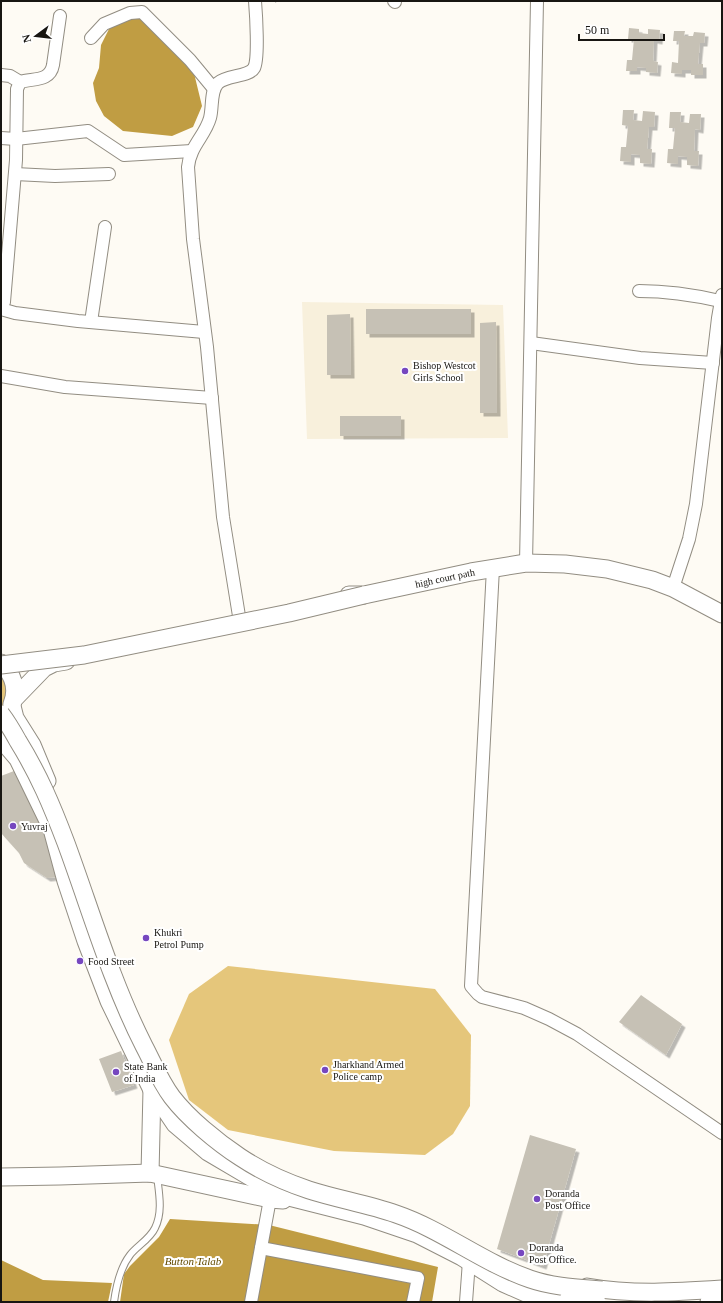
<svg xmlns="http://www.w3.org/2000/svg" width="723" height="1303" font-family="'Times New Roman',serif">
<defs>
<filter id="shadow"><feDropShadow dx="3.5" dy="3.5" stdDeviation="0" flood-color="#0004"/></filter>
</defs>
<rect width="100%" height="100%" fill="#fefbf4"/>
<polygon fill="#f8f0dc" points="302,302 503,305 508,438 307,439"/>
<g fill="#e5c67b">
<polygon points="1,670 8,685 4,704 1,708"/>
<polygon points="228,966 435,989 471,1035 470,1106 453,1134 425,1155 334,1151 228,1130 189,1100 169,1040 189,994"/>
</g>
<g fill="#c09d43">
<polygon points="144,15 193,69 202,106 193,127 172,136 123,131 104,116 96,101 93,83 99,68 101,45 110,27 129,16"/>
<polygon points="170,1219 269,1225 438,1267 432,1302 120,1302 124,1274 130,1266 159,1237"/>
<polygon points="1,1260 43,1280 112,1283 108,1302 1,1302"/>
</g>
<g fill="#c6c1b5" filter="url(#shadow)">
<polygon points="629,28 639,29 639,33 648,34 648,29 660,30 659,41 654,40 653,61 658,62 657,73 646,72 646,68 637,67 637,71 626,71 627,60 632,60 634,39 628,39"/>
<polygon points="674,31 685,31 684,36 693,36 694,32 705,33 704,43 700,43 698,64 703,64 703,75 691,75 691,70 682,70 682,74 671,73 672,62 678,63 679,41 673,41"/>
<polygon points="623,110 634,110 633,120 642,121 643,111 655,112 654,127 649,127 647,149 652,149 651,164 640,163 640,155 631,154 631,162 620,161 621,147 626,147 628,126 622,125"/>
<polygon points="670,112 681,112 680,122 689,123 690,114 701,114 700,130 695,129 694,151 699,151 698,166 687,165 687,157 678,156 678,164 667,163 668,149 673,149 675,128 669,128"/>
<rect x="366" y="309" width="105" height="25"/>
<polygon points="350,314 351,375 327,375 327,315"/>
<polygon points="496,322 497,413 480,413 480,323"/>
<rect x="340" y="416" width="61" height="20"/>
<polygon points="14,771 24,790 44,819 57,877 47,878 24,863 19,853 1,833 1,776"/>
<polygon points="641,995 682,1024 666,1055 619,1022"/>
<polygon points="121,1051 134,1085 112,1092 99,1059"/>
<polygon points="530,1135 576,1149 543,1266 497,1249"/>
</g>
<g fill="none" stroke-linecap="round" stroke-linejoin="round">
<defs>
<path id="lane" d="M114,1302C116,1287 120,1268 130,1255C137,1246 150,1239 155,1228C163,1212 159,1193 157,1176"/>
<g id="street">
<polyline points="394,1 395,2"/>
<polyline points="91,38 104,24 130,13 142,12 190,60 214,89"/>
<polyline points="1,75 10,76 20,82"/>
<polyline points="1,138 16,139 88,131 124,155 192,151"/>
<polyline points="15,174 55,176 109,174"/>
<path d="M639,291C666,291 694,295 720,301"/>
<path d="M1,309L4,302L16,160L17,89L20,82C33,78 50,82 53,65L60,16"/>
<polyline points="1,309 15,313 78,321 204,332"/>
<polyline points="91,322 105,227"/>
<polyline points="531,343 640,358 713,363"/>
<polyline points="1,376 65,387 212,398"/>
<polyline points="526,563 537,1"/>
<polyline points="493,568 471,986 478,994 482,997 524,1008 549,1019 577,1034 722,1133"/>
<polyline points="673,588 689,539 696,504 718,318 722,295"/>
<path d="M239,616L223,517L207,347L193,239L188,167C190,146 205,136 210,118C213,107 210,91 218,83C227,75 249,77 254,68C259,59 256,13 255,1"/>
<polyline points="261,1248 418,1278 413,1302"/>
<polyline points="251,1302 270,1199"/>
<polyline points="466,1302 469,1261 471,1256"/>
</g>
<g id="secondary">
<polyline points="349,595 364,595 471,572 526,563 565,564 607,569 652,580 673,588 722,614"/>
<path d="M1,663C13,674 18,689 12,704"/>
<polyline points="14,699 44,668 54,663 66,661"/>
<polyline points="12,706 15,718 32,745 47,781"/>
<polyline points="1,739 18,759 52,829 66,881 86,941 109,1001 152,1090 175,1124 208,1152 281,1195 364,1216 417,1234 462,1257 503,1283 537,1298 583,1302"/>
<polyline points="150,1173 152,1090"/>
<polyline points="1,1177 60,1176 150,1173 270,1199 283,1200"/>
<path d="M587,1287C632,1295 677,1292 722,1289"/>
<polyline points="709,1302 722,1301"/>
</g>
</defs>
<use href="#lane" stroke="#928d82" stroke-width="8"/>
<use href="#street" stroke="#928d82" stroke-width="14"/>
<use href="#secondary" stroke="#928d82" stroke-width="19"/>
<polyline stroke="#9d9a95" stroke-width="2" stroke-dasharray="1 3" stroke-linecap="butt" points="275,2 276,1"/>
<use href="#lane" stroke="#fff" stroke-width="6"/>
<use href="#street" stroke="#fff" stroke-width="12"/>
<use href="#secondary" stroke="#fff" stroke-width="17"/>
<defs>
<g id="secondary-bridge">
<polyline points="1,665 84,655 289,613 364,595"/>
<path d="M1,714C8,723 13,732 18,741C39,775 52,806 66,843C91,911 111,981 144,1046C153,1063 160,1081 172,1097C188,1118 217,1142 240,1157C261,1171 285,1182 309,1190C337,1199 367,1204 396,1214C443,1230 483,1263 530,1279C553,1287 578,1288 602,1290"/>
<polyline points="569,1297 597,1302"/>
</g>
</defs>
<use href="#secondary-bridge" stroke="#928d82" stroke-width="19" stroke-linecap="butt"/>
<use href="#secondary-bridge" stroke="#fff" stroke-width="17"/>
</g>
<g fill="#7647bf" stroke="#fff" stroke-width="1.5">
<circle cx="405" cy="371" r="4"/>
<circle cx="13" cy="826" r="4"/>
<circle cx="146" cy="938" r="4"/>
<circle cx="80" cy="961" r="4"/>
<circle cx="325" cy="1070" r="4"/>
<circle cx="116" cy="1072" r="4"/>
<circle cx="537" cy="1199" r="4"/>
<circle cx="521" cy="1253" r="4"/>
</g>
<g text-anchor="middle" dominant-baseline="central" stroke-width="4" stroke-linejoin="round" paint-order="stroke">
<g font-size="10" fill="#181612" stroke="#fff" text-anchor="start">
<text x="413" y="365">Bishop Westcot<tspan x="413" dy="12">Girls School</tspan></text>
<text x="21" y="826">Yuvraj</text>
<text x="154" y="932">Khukri<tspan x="154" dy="12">Petrol Pump</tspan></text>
<text x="88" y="961">Food Street</text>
<text x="333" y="1064">Jharkhand Armed<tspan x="333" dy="12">Police camp</tspan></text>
<text x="124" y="1066">State Bank<tspan x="124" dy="12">of India</tspan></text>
<text x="545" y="1193">Doranda<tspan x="545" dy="12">Post Office</tspan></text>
<text x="529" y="1247">Doranda<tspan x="529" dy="12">Post Office.</tspan></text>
</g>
<g font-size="10" fill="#181612" stroke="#fff">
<text transform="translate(445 578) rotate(-12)">high court path</text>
</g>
<g font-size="11" font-style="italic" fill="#634b00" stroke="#fff">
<text x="193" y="1261">Button Talab</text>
</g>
</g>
<rect width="723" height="1303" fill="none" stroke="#181612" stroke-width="4"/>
<g transform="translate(36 36) rotate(255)" stroke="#ffffff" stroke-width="3" paint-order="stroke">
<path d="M0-3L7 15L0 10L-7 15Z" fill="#181612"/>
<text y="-6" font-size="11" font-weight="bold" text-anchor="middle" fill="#181612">N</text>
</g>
<path d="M579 34v6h85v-6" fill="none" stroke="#181612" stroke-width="2"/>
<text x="585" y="34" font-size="12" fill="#181612" stroke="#ffffff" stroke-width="3" paint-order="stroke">50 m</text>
</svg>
